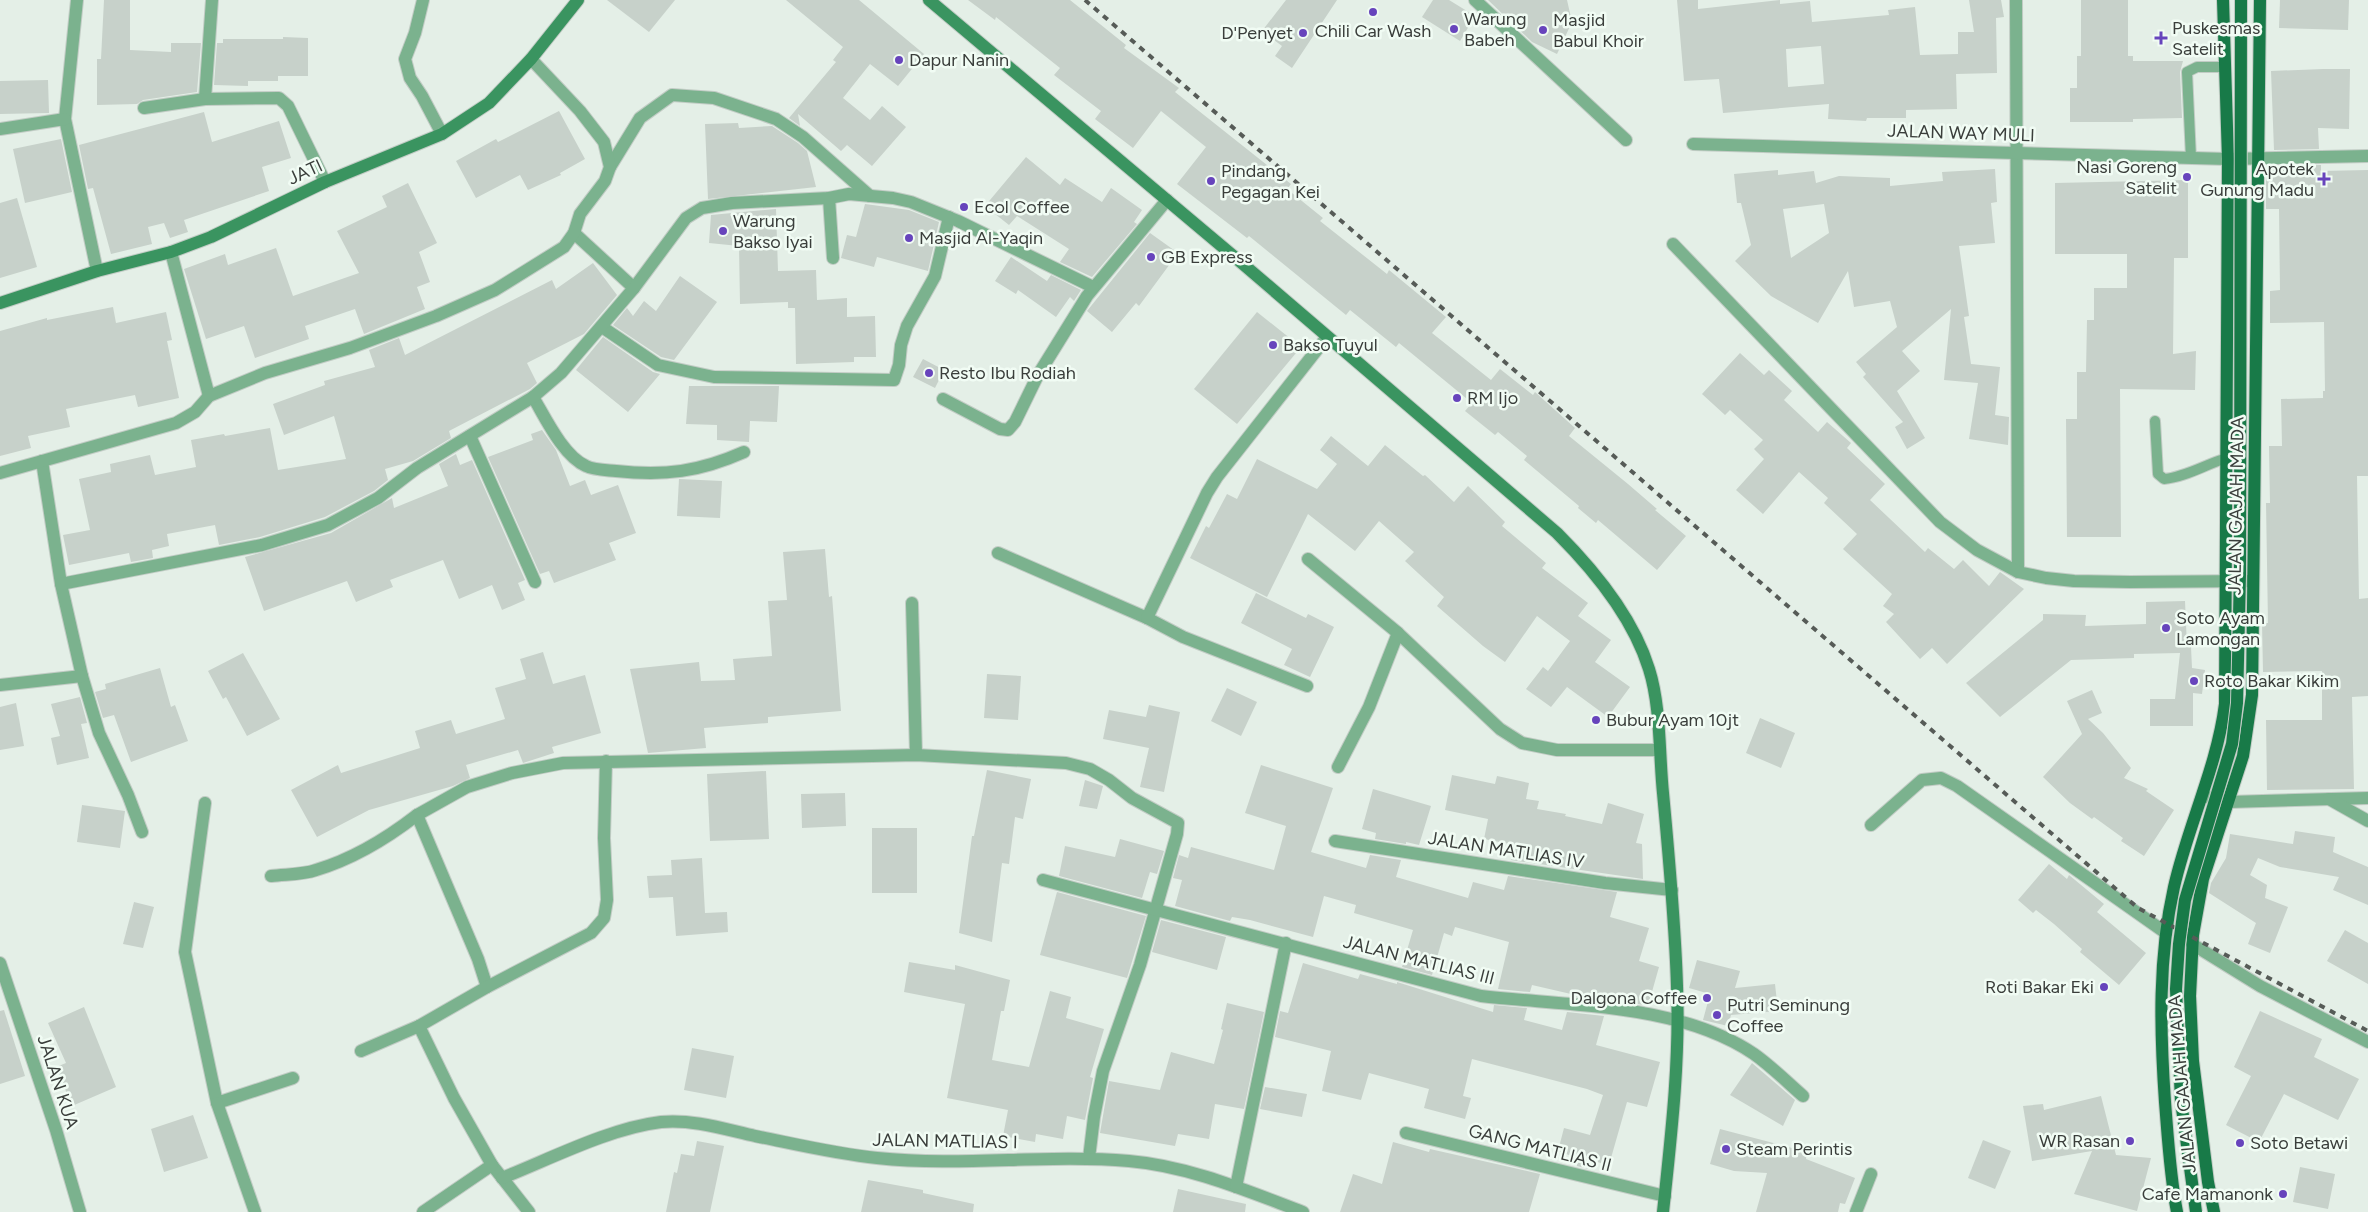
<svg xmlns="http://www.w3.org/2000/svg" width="2368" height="1212" font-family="Figtree,sans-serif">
<rect width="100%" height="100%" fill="#e4efe7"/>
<g fill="#c7d1ca" fill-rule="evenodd">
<polygon points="104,0 130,0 130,50 171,52 171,43 201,43 197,92 143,100 137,104 97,105 97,59 101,59"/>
<polygon points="607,0 675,0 649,32"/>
<polygon points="786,0 859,0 924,54 898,86 870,64 843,98 870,120 882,106 906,127 872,166 847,145 841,151 798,114 800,126 789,118 836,62 833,60 843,47"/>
<polygon points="968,0 1070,0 1126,45 1124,48 1179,88 1175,92 1291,184 1287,189 1323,218 1320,221 1387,274 1389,270 1446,317 1432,333 1491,380 1500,369 1533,395 1535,392 1575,428 1569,436 1628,484 1657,509 1655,510 1686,536 1657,570 1598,520 1596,523 1578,508 1579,506 1524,460 1527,456 1498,432 1495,435 1465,411 1472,403 1399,343 1396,347 1350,310 1346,315 1249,236 1247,238 1177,184 1206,147 1161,111 1133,148 1095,119 1101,111 1054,75 1060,68 996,17 995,20"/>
<polygon points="1286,0 1337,0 1292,68 1275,56 1282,46 1262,31"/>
<polygon points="1433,0 1449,0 1475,16 1460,41 1422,17"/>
<polygon points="1488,0 1567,0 1572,22 1557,54 1532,42"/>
<path d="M1677,0H1698V9L1780,0V4L1810,1L1812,22L1889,15L1888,10L1915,7L1920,55L1958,54V32H1974L1969,0H2001L2004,17L1996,18L1997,73L1956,74L1957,109L1906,110V118H1867L1866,121L1828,119L1829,104L1723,113L1719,79L1684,81ZM1821,46L1824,84L1788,87L1786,49Z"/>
<polygon points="2081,0 2128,0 2128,56 2133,56 2133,61 2183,61 2180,72 2182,118 2133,119 2133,122 2070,122 2070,88 2077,88 2077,56 2081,56"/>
<polygon points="2280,0 2349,0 2348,30 2279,28"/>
<polygon points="283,37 308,38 308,76 278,76 278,81 248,81 248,86 214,85 217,43 223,43 223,39 283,39"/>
<polygon points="2323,69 2350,69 2349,129 2318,128 2319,149 2274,150 2271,71"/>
<polygon points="48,80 49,113 0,114 0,81"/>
<polygon points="559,111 585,159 560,173 561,175 528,190 520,175 476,198 456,161 496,139 498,142"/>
<polygon points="204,112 212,142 279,121 291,158 262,167 269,191 184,220 188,232 170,238 164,223 148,227 152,244 111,254 93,188 88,189 79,145"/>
<polygon points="738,123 739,128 772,126 798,143 807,151 816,187 708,199 705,124"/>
<polygon points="61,139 72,192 25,203 13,149"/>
<polygon points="1026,157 1060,185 1065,178 1102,202 1111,188 1142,210 1134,222 1137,224 1092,277 1060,262 1069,249 1017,216 1009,225 985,206"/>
<polygon points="2321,165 2321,171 2368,170 2368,476 2357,476 2359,599 2368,598 2368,696 2352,697 2354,789 2267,790 2266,720 2322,720 2322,671 2263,672 2262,623 2268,623 2266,503 2270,503 2269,446 2282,446 2281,399 2323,398 2323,391 2325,391 2324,322 2270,323 2270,291 2280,290 2279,209 2266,209 2266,166"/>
<path d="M1995,169L1997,202L1991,203L1995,243L1959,246L1969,316L1964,317L1971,364L2000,367L1995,415L2009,417L2008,445L1969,439L1978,383L1944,380L1951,309L1902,351L1920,371L1897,391L1925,438L1907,449L1895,427L1903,422L1863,377L1866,374L1856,362L1897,327L1890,301L1854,307L1848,271L1818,323L1771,296L1735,261L1751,245L1741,203H1737L1734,174L1778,170V175L1814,171L1816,183L1839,176L1890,178V186L1943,181L1942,172ZM1824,204L1829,233L1791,258L1783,209Z"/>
<polygon points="2188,180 2188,258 2174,258 2173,354 2196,351 2195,390 2120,389 2121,537 2067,537 2066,419 2077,419 2077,372 2086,372 2087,320 2094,320 2094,288 2127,288 2127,254 2055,254 2055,183"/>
<polygon points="408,183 437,243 419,252 430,282 417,287 425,309 364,334 355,309 305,326 309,339 255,358 244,326 206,339 184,269 225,254 228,265 276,248 293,296 359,273 337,231 387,207 382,196"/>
<polygon points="17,198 37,267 0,278 0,203"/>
<polygon points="865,204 909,210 939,222 928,271 877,257 874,267 841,258 847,235 856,237"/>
<polygon points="776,209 778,271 816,270 817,300 847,298 847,317 875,316 876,357 854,357 854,362 796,364 795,308 788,308 788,302 740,304 739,246 709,243 711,215"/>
<polygon points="1150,233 1178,253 1139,306 1136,303 1112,332 1087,311"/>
<polygon points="1011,257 1047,281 1051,275 1081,290 1074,301 1070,297 1056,317 1018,290 1016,294 995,281"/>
<polygon points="593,263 617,295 584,334 527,363 537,383 530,389 449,431 451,438 413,461 385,469 388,480 374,491 325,517 260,537 219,545 215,525 167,534 169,546 152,550 153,558 131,562 129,553 69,565 63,535 90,530 79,479 111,472 110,464 150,455 155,475 196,467 191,440 224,434 225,436 270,428 278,470 346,459 334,416 284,435 273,404 325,385 324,381 375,367 369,350 399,338 405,355 552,280 556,289"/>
<polygon points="680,276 717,302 674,360 661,357 613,325 627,308 633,316 644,301 656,311"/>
<polygon points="113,307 116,323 166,312 172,340 167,341 179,398 138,407 135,395 66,409 70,427 28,436 31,448 0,456 0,331 47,318 47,320"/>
<polygon points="1257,312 1301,347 1237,424 1194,389"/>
<polygon points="603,337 653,372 660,374 628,412 576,370"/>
<polygon points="1740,353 1764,375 1769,370 1792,391 1784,400 1818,432 1827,422 1851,443 1847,448 1885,484 1870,500 1925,552 1928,548 1954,569 1963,560 1989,586 2000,572 2024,589 1947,664 1932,648 1920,659 1886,622 1894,614 1883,606 1892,594 1843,549 1857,534 1824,503 1828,498 1799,472 1763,514 1736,490 1764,459 1754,449 1763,440 1730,410 1725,415 1702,394"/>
<polygon points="923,359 944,370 935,388 913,377"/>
<polygon points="689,386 779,386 777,422 750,421 749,442 717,440 717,425 686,424"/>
<polygon points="542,430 556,450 570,486 585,480 591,495 618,485 636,533 609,543 616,560 554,583 549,571 540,574 488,457 533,440 531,434"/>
<polygon points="1331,436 1368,466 1385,445 1423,476 1425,475 1454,502 1468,486 1505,522 1502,526 1546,563 1542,568 1588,603 1578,616 1611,640 1595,662 1630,687 1608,717 1567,687 1551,707 1526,689 1543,667 1548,671 1570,641 1537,616 1505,662 1483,646 1437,606 1444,597 1405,561 1414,552 1379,521 1355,551 1308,514 1267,597 1190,558 1206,526 1209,528 1227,494 1237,499 1257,459 1317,489 1337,464 1320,450"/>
<polygon points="456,454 460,465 472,460 525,580 518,583 525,600 502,610 492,585 459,599 443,560 390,580 393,587 356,602 347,581 264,611 245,557 331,533 392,498 394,508 448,486 439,464"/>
<polygon points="679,479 722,481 720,518 677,516"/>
<polygon points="825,549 829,597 832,596 841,711 768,717 768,723 704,728 706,748 648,753 630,669 699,662 701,681 735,680 733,659 772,656 768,601 787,600 783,552"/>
<polygon points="1256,593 1306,618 1308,614 1334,627 1310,677 1284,665 1292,649 1241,623"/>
<polygon points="2185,601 2187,647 2191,647 2192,668 2205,670 2202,694 2193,693 2193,726 2150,726 2150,699 2175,699 2180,653 2134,654 2134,658 2071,660 2000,717 1966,683 2043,620 2043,614 2086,615 2085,626 2146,624 2146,602"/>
<polygon points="543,652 553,684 585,675 601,733 552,747 554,753 523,763 518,750 466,765 470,778 453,786 369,810 317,837 291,790 338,765 341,773 420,748 415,731 451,720 456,734 505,719 495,688 526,679 520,659"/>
<polygon points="243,653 280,719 247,736 226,697 223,699 208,671"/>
<polygon points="160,668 171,707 175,705 188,741 131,762 114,715 103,718 95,692 106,689 105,684"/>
<polygon points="987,674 1021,676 1018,720 984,718"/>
<polygon points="1227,688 1257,702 1241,736 1211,721"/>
<polygon points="2092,690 2102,713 2088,719 2103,733 2131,768 2124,778 2148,789 2146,791 2174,810 2144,856 2121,841 2123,838 2094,817 2092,819 2070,803 2043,777 2082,734 2067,701"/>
<polygon points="80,697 87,723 81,724 89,758 57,765 51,738 60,736 51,704"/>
<polygon points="16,703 24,746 0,750 0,707"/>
<polygon points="1149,705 1180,712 1164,792 1140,787 1149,748 1103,739 1109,710 1146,717"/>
<polygon points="1760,718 1795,733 1781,768 1746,753"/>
<polygon points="1261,765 1333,788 1311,852 1366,868 1370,855 1401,860 1396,877 1468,898 1473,882 1504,890 1508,876 1617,892 1610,917 1649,928 1639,961 1659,967 1648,1006 1609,998 1608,1000 1571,996 1571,994 1532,985 1530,992 1498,989 1509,942 1455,927 1452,936 1444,933 1432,975 1402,967 1413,930 1354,913 1356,905 1324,896 1313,937 1250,920 1232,917 1230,921 1175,906 1182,880 1173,878 1179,855 1188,858 1191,847 1274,870 1286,826 1245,813"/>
<polygon points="987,770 1031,779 1023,819 1015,817 1009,864 1002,863 992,942 959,933 972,836 974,836"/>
<polygon points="766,771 769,839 710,841 707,774"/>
<polygon points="1452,775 1495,784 1497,776 1529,783 1526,799 1539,801 1537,809 1566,814 1565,816 1602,824 1608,803 1644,814 1636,843 1642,844 1643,879 1511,860 1515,845 1484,839 1488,819 1445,810"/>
<polygon points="1085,780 1103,786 1097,809 1079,806"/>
<polygon points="1373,789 1431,806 1419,845 1406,842 1406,844 1375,839 1376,833 1362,829"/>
<polygon points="845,793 846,826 802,828 801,794"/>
<polygon points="82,805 125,811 120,848 77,842"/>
<rect x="872" y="828" width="45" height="65"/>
<polygon points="2295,831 2335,837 2333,852 2368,867 2368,905 2333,890 2339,877 2280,867 2258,858 2250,875 2267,885 2265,898 2288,907 2270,953 2248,944 2256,923 2209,893 2211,883 2226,858 2230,834 2293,844"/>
<polygon points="1120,839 1164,851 1157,874 1150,872 1142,898 1059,876 1065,846 1115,857"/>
<polygon points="702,858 705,913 727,912 728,932 676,936 673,897 649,898 647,876 672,875 671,860"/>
<polygon points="2049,864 2067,879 2069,875 2104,904 2097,912 2146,953 2119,985 2080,952 2082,949 2054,924 2036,910 2033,913 2018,900"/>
<polygon points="1057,892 1146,916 1127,978 1040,955"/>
<polygon points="134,902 154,907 143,948 123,944"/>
<polygon points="1161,920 1226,937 1217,970 1152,952"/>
<polygon points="2345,930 2368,943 2368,984 2327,961"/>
<polygon points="1697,960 1740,971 1735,988 1775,984 1778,1011 1731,1015 1728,1026 1703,1020 1710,994 1689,988"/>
<polygon points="909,962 955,970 955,965 1010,980 1004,1011 1001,1011 992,1060 1029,1067 1050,991 1071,997 1066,1018 1104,1029 1090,1077 1093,1078 1085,1120 1067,1116 1063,1139 1036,1134 1035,1142 1003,1136 1008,1110 947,1098 965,1004 904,992"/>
<polygon points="1303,963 1358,979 1360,974 1397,984 1397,982 1493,1012 1494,1005 1527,1008 1524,1020 1562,1030 1567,1012 1604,1016 1596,1045 1660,1062 1647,1107 1627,1102 1609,1165 1597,1162 1593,1170 1577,1166 1577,1158 1558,1151 1564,1128 1590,1135 1603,1095 1587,1089 1472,1059 1463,1096 1471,1098 1465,1119 1424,1108 1429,1089 1369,1073 1361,1100 1322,1091 1331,1051 1275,1037 1280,1011 1288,1013"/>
<polygon points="1227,1003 1264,1012 1244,1109 1215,1104 1209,1139 1178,1134 1175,1146 1100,1133 1109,1081 1160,1090 1171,1052 1214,1064 1223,1030 1221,1029"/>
<polygon points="84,1007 116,1087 72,1106 56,1067 66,1063 48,1023"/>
<polygon points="4,1010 25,1076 0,1084 0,1011"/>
<polygon points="2260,1011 2322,1039 2314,1057 2359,1079 2338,1120 2284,1094 2259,1142 2226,1125 2251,1076 2234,1067"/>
<polygon points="692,1048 734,1056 726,1098 684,1090"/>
<polygon points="1752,1063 1795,1100 1783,1126 1730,1095"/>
<polygon points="1265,1087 1307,1094 1302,1117 1260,1109"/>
<polygon points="2101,1096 2116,1155 2151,1158 2137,1211 2074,1194 2092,1151 2032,1161 2023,1106 2043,1104 2044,1110"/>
<polygon points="193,1115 208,1158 164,1172 151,1129"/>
<polygon points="1720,1129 1807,1152 1806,1159 1855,1178 1845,1204 1840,1203 1838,1212 1756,1212 1767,1173 1734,1171 1710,1164"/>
<polygon points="1983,1140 2011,1151 1995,1189 1968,1178"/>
<polygon points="697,1141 724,1146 710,1212 666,1212 674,1172 677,1173 681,1154 694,1156"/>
<polygon points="1393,1142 1429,1152 1430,1149 1540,1174 1529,1212 1340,1212 1353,1174 1382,1184"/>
<polygon points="2300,1167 2335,1174 2328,1209 2293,1202"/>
<polygon points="868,1180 923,1190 923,1193 974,1204 973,1212 861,1212"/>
<polygon points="1178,1189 1246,1204 1245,1212 1173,1212"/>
</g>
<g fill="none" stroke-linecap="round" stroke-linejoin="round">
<defs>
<g id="lane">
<polyline points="2191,158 2187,72 2197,67 2225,67"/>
<path d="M2155,421L2158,474L2164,479C2186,477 2206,464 2227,458"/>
</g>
<g id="street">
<polyline points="77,0 65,119 97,271"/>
<polyline points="423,0 415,33 405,59 410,78 422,96 442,134"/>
<polyline points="1475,0 1626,140"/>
<polyline points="2016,0 2018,572"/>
<polyline points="205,99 212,0"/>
<polyline points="144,108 205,99 279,98 288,106 325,182"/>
<polyline points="0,129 65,119"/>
<polyline points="1693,144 2228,159 2368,156"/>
<polyline points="610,167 640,118 672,95 714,98 776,119 803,137 870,196"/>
<polyline points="829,198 833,258"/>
<polyline points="574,233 634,288"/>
<polyline points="1673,244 1940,522 1977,550 2018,572 2046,578 2074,581 2130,582 2250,581"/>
<polyline points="171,252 209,396"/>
<polyline points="602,327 658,365 714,377 894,380 899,365 901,345 907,326 935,276 949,217"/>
<path d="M533,397C545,417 563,456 586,466C594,470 607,470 616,471C665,476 699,472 744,452"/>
<polyline points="943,399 1000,429 1008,430 1015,422 1038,375 1087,296 1167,200"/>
<polyline points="470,436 535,582"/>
<polyline points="42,461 61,584 82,676 99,733 128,795 142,832"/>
<polyline points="0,473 176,423 195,412 209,396 265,373 350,348 436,316 495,290 564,247 574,233 580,214 605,181 610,167 604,142 580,111 531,59"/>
<polyline points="998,553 1147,618"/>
<polyline points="1308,559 1398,633 1500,729 1522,743 1557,750 1659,750"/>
<polyline points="61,584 262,545 328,525 378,498 417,468 533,397 561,373 634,288 686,218 702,208 732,203 829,198 849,194 893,198 911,202 958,221 1093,287"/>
<polyline points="912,603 916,755"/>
<polyline points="0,685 82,676"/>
<polyline points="1307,686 1183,637 1147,618 1207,493 1217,477 1327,337"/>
<polyline points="1338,767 1369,707 1398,633"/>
<polyline points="2203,796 2229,802 2368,798"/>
<polyline points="2329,799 2368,821"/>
<polyline points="205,803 185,952 217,1103 293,1078"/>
<polyline points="417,815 467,787 512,773 563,763 916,755 1066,763 1090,769 1109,780 1132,798 1178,823 1177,834 1140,965 1103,1071 1094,1117 1089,1158"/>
<polyline points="1871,825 1922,780 1941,778 1957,786 2166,933"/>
<polyline points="1335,841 1605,883 1672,890"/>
<path d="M271,876C285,874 302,875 316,870C353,859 386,839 417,815L478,959L487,987"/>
<path d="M1043,880L1481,996C1568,1006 1679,1003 1754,1054C1771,1066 1787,1082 1803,1096"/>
<polyline points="2192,944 2260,986 2368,1042"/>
<polyline points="0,963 56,1130 80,1212"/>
<polyline points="419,1026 454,1098 492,1165 529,1212"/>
<polyline points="361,1051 419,1026 487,987 591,933 604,918 607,900 604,838 606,761"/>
<polyline points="217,1103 255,1212"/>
<polyline points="1406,1133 1665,1196"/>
<path d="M502,1178C550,1159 610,1128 661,1122C693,1119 724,1129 755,1136C795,1144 836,1154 877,1158C961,1167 1045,1154 1129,1161C1189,1166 1247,1191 1303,1212"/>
<polyline points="1236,1187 1286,943"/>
<polyline points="423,1212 492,1165"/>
<polyline points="1856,1212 1871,1174"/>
</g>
<g id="secondary">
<path d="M929,0L1237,259L1557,533C1595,571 1633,617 1649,669C1661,707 1659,754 1663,793C1669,857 1675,921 1677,986C1680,1061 1671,1137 1663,1212"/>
<polyline points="0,303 97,271 171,252 211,237 325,182 442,134 489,103 531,59 578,0"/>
</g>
<g id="primary">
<path d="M2177,1212C2170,1176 2168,1139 2165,1102C2160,1030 2158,958 2174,887C2188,825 2217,767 2225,704L2228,159L2223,0"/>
<polyline points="2214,1212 2208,1182 2193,1061 2190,996 2193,935 2203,879 2243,756 2252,695 2260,0"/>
</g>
</defs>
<use href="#lane" stroke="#c2ccc5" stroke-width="12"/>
<use href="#street" stroke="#c2ccc5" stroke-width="14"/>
<use href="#secondary" stroke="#c2ccc5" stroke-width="14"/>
<use href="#primary" stroke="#c2ccc5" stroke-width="14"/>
<use href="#lane" stroke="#7bb28e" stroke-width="10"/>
<use href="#street" stroke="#7bb28e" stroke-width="12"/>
<use href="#secondary" stroke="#3a9460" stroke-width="12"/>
<use href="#primary" stroke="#187a48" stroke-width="12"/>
<polyline stroke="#565b57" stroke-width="4" stroke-dasharray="6 6" stroke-linecap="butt" points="1085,0 2138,908 2368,1031"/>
<defs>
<polyline id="primary-bridge" points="2196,1212 2181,1101 2176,989 2179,944 2185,900 2232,744 2237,703 2240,574 2241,0"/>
</defs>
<use href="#primary-bridge" stroke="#c2ccc5" stroke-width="14" stroke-linecap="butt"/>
<use href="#primary-bridge" stroke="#187a48" stroke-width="12"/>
</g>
<g fill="#6744bc" stroke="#f1fcf4" stroke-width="2">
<circle cx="1373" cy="12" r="5"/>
<circle cx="1454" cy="29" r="5"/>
<circle cx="1543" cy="30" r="5"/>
<circle cx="1303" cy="33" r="5"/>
<path d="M2158.5 30.5h5v5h5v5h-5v5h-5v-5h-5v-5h5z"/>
<circle cx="899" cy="60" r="5"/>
<circle cx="2187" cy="177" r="5"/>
<path d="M2321.5 171.5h5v5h5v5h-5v5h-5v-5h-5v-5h5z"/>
<circle cx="1211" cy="181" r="5"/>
<circle cx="964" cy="207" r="5"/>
<circle cx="723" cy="231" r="5"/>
<circle cx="909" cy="238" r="5"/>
<circle cx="1151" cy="257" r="5"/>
<circle cx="1273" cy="345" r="5"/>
<circle cx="929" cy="373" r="5"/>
<circle cx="1457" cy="398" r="5"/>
<circle cx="2166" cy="628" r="5"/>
<circle cx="2194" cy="681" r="5"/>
<circle cx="1596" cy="720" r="5"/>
<circle cx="2104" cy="987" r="5"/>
<circle cx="1707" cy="998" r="5"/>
<circle cx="1717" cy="1015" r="5"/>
<circle cx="2130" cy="1141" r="5"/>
<circle cx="2240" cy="1143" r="5"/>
<circle cx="1726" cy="1149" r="5"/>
<circle cx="2283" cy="1194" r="5"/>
</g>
<g text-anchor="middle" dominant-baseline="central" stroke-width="5" stroke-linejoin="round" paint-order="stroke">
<g font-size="18" fill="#3a3e3b" stroke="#f1fcf4" text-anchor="start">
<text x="1464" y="19">Warung<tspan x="1464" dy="21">Babeh</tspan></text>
<text x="1553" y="20">Masjid<tspan x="1553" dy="21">Babul Khoir</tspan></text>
<text x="2172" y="28">Puskesmas<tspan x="2172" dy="21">Satelit</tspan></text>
<text x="1373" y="31" text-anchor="middle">Chili Car Wash</text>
<text x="1293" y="33" text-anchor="end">D'Penyet</text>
<text x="909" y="60">Dapur Nanin</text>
<text x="2177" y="167" text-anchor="end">Nasi Goreng<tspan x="2177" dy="21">Satelit</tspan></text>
<text x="2314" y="169" text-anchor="end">Apotek<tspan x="2314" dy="21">Gunung Madu</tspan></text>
<text x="1221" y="171">Pindang<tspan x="1221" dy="21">Pegagan Kei</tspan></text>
<text x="974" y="207">Ecol Coffee</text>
<text x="733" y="221">Warung<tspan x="733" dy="21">Bakso Iyai</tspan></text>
<text x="919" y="238">Masjid Al-Yaqin</text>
<text x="1161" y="257">GB Express</text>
<text x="1283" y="345">Bakso Tuyul</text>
<text x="939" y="373">Resto Ibu Rodiah</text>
<text x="1467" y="398">RM Ijo</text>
<text x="2176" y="618">Soto Ayam<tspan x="2176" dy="21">Lamongan</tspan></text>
<text x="2204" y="681">Roto Bakar Kikim</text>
<text x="1606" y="720">Bubur Ayam 10jt</text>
<text x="2094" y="987" text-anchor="end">Roti Bakar Eki</text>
<text x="1697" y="998" text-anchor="end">Dalgona Coffee</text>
<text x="1727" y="1005">Putri Seminung<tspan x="1727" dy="21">Coffee</tspan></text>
<text x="2120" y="1141" text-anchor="end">WR Rasan</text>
<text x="2250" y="1143">Soto Betawi</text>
<text x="1736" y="1149">Steam Perintis</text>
<text x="2273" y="1194" text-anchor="end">Cafe Mamanonk</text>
</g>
<g font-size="18" fill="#3a3e3b" stroke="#f1fcf4">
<text transform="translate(1961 133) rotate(2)">JALAN WAY MULI</text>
<text transform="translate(305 172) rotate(-25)">JATI</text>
<text transform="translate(2236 506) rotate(-89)">JALAN GAJAH MADA</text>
<text transform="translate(1506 850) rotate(9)">JALAN MATLIAS IV</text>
<text transform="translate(1419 960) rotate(14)">JALAN MATLIAS III</text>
<text transform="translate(58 1082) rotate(72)">JALAN KUA</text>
<text transform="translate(2182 1084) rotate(-95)">JALAN GAJAH MADA</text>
<text transform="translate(945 1141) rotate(1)">JALAN MATLIAS I</text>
<text transform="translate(1540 1148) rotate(14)">GANG MATLIAS II</text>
</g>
</g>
</svg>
